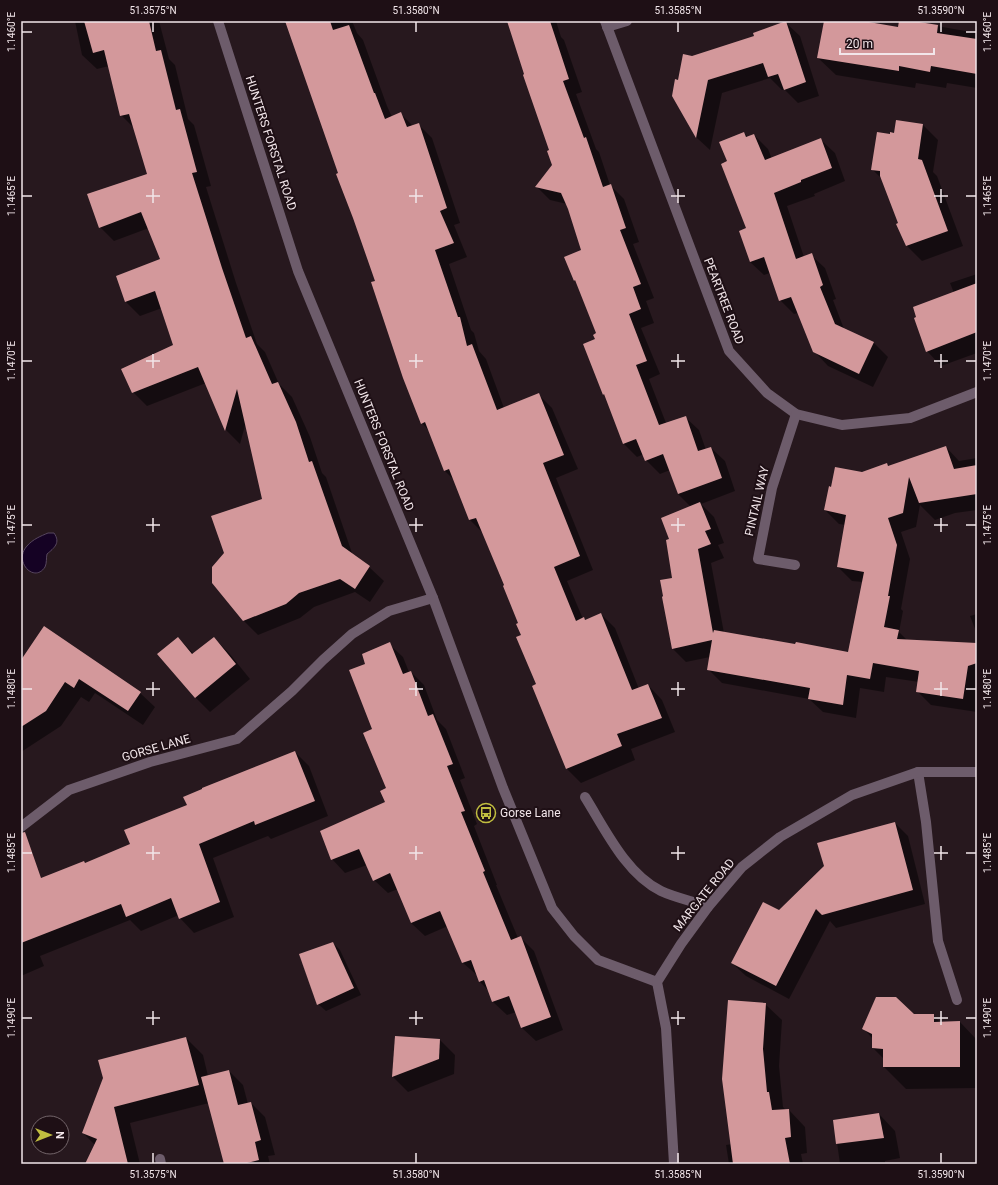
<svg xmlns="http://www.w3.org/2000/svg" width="998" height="1185" font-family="Roboto,sans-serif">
<rect width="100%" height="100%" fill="#27181e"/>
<path fill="#150224" stroke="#57465f" d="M48,533H54C61,543 54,548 47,554C46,558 47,563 45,567C34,584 13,561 27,546C33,539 41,536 48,533Z"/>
<g fill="#0007">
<polygon points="75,21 159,21 169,59 175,65 188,119 194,125 211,186 206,187 236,283 257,344 265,352 279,384 292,397 310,437 322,473 326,477 353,556 369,567 384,581 370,602 355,592 314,607 300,618 258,635 243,620 225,553 263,500 246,422 240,444 226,430 206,383 147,406 133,392 174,346 162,308 140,316 126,302 117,276 161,260 149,228 114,241 100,227 148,175 134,128 121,115 109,66 97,69 82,55"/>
<polygon points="286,21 352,21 357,33 363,40 387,106 392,117 401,114 413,126 418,124 432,138 460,223 454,225 467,257 449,264 471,330 474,333 479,351 486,359 504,408 538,394 552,408 578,469 556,478 593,570 567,581 583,619 585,620 601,614 615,628 639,689 648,685 662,700 675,732 631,749 635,760 581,783 567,769 537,685 519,623 483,533 470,520 455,481 445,471 429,431 422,423 376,281"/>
<polygon points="508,21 556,21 561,37 564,40 582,92 576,94 596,149 599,152 610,185 624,199 639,242 633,244 654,298 646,301 654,323 641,328 660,374 649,379 666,423 685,417 699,430 706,450 711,448 725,461 735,491 701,504 714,517 724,543 718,545 724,558 711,563 724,633 849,653 863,582 852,581 838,567 846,525 839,524 825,510 832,488 862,473 887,464 890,467 946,447 959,461 977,458 977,510 955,513 935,520 920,505 916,527 901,532 910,559 901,609 903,611 899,632 908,641 977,644 977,712 931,705 917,691 919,682 886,677 884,692 860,688 856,718 823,712 809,699 722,683 708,669 710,657 686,662 673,649 673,579 671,539 691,507 678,494 670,470 660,474 646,460 644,454 637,457 623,443 606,396 603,394 597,339 597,334 577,283 574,280 583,250 567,204 550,200 537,187 553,165 550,151"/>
<polygon points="825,21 858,21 899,28 900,21 908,21 977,33 977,88 947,83 946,88 916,83 915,88 836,75 818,58"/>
<polygon points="786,23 800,36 819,96 798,103 785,90 782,90 770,78 722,93 710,150 697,138 673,96 678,81 692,57 756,37"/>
<polygon points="923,125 938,140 933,172 937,176 963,246 922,261 907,246 882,179 872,169 890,135"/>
<polygon points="744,133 748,137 754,135 768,149 772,159 821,140 835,153 845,181 814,194 815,196 787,206 804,257 811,255 825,268 836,299 833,300 844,329 874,343 888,357 873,387 828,366 814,351 798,313 794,314 780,300 770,273 764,275 750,262 748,229 728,162"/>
<polygon points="977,274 977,353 941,366 927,351 954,293 950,283"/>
<polygon points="977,614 977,634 970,616"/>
<polygon points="178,638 194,654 214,638 229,653 250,679 210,712 195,697"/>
<polygon points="389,644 403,657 409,672 411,672 424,685 437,720 446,729 465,778 460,780 477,824 474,826 497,885 496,885 518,938 520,937 534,951 563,1030 536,1041 522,1028 516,1012 507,1015 493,1002 489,991 480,982 478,976 463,963 448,926 425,936 411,923 398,889 388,893 374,880 367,865 345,873 332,859 386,802 387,789 374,730 367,664"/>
<polygon points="21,662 140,693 155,707 143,725 95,693 89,702 81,697 61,726 21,752"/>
<polygon points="295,752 309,766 328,816 271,839 268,836 213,858 234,917 194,933 180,918 179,915 141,931 130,920 40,956 44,966 21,976 21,901 84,862 86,864 131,845 188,806"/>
<polygon points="895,823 908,836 925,904 836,928 830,921 789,999 746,976 732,963 779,911"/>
<polygon points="333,943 340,950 361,995 326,1011 318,1004"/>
<polygon points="765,1004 782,1020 779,1066 783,1107 786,1110 789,1110 805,1127 807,1153 801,1154 803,1164 729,1164 726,1145 732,1144"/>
<polygon points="913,1015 933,1015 940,1022 960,1022 977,1040 977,1088 906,1089 884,1067 884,1059 873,1048 873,1039 863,1028"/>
<polygon points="396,1037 440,1040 455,1055 454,1074 408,1092 393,1077"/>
<polygon points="186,1038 203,1055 208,1076 229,1071 243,1085 248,1104 251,1103 265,1117 275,1155 268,1156 270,1164 225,1164 209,1103 130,1123 140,1164 94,1164 95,1145 83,1133"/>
<polygon points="879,1114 895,1131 900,1158 885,1161 885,1164 840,1164 834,1121"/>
</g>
<g fill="#d3989b">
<polygon points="84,21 149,21 156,51 161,50 176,110 180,109 197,172 192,173 222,268 246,338 251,336 272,384 278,382 296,422 309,462 312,461 342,546 370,566 355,589 340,579 299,593 286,604 243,621 212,583 212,567 224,553 211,516 262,499 237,389 225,431 198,367 132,393 121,369 173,345 155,291 125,302 116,276 160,259 141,212 99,228 87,194 147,174 129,114 120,116 104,50 93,53"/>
<polygon points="285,21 330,21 333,30 349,25 374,93 375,93 385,119 401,112 407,127 419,123 447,208 440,211 454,243 435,250 458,317 460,317 467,346 472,344 497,410 539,393 564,455 543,463 580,556 554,567 576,621 584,617 585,620 601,613 632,690 648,684 662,718 617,734 622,746 566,769 532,686 536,684 516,637 521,635 516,624 518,623 503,586 504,585 476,518 469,520 449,469 444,471 425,422 421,424 403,378 371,282 375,281 353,218 336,174 338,173"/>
<polygon points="507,21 550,21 569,79 563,81 584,138 586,137 603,187 611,184 626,228 620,230 641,284 633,287 641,309 629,314 647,361 636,365 659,425 686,416 698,451 711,447 722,478 678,494 663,454 645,461 636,439 623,444 604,394 603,395 583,344 595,339 593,335 596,333 575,280 574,281 564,257 581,250 568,209 561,193 535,187 552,165 547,151 549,150 523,75 524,74"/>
<polygon points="786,21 806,82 784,90 778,74 768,77 763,63 708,80 696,138 672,96 675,79 678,80 683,54 692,56 754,36 753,33"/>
<polygon points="824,21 863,21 898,27 899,21 913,21 938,25 937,33 977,39 977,74 931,66 930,72 899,66 899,71 817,58"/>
<polygon points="896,120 923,124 918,159 922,160 948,231 906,246 896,224 898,223 880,176 880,171 871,170 877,132 890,134 890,132 894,133"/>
<polygon points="744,132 746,137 754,134 765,160 821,138 832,168 801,180 801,182 774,193 796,259 812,253 823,285 820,287 835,324 874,342 859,374 813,352 791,297 779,301 764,257 750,262 739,231 746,228 721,164 727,161 719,142"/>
<polygon points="977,283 977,332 926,352 914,318 916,317 913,307"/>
<polygon points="946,446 954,469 977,465 977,494 919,503 909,477 903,513 888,518 897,545 888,596 890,596 884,627 899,630 897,639 977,643 977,663 968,666 963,699 916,692 919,671 873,663 870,679 847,675 843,705 808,699 810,688 707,670 712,640 672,649 662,597 663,596 660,580 672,578 666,540 669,539 661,518 700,502 711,529 705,531 711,544 698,549 713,633 714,630 795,644 796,642 848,652 864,572 837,567 846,515 824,510 829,486 831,487 835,467 862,472 887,463 888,466"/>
<polygon points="44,626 141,692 128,711 79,679 74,688 65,682 46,711 21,727 21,660"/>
<polygon points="178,637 192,654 214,637 236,664 195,698 157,654"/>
<polygon points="390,642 403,674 411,671 428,716 433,714 453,764 447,766 465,811 461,812 485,871 483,872 511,940 521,936 551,1017 521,1028 509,996 492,1002 484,980 479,982 471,960 462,963 440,911 411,923 390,873 373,881 359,849 331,860 320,831 385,802 380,791 386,788 363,733 372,729 349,670 365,664 362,654"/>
<polygon points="295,751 315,801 255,825 254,821 199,844 220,902 179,919 171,898 126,917 121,904 21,943 21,833 25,832 41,878 84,861 85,863 130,844 124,830 187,805 183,797 202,789 202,788"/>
<polygon points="895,822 913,890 822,915 816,909 776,986 731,963 763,902 779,910 824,866 817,843"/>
<polygon points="333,942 354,988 317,1005 299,954"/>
<polygon points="876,997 896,997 914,1014 934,1014 934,1022 960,1021 960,1067 883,1067 883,1049 872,1048 872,1034 862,1029"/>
<polygon points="728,1000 766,1003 763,1049 767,1092 769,1092 772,1110 789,1109 791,1137 785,1138 790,1164 733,1164 722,1079"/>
<polygon points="395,1036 440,1039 439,1059 392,1077"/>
<polygon points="186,1037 199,1085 114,1107 128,1164 85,1164 97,1139 82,1133 103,1078 98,1060"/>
<polygon points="229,1070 238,1105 251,1102 261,1140 255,1142 259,1160 243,1164 224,1164 201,1077"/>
<polygon points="879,1113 884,1138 836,1144 833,1120"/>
</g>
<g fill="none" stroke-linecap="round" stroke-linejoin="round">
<g stroke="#6d5c6b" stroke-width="10">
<polyline points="918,772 926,822 938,941 957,1000"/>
<path d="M585,797C605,829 626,874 661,891C676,898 693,901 708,907"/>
</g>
<g stroke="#6d5c6b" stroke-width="10">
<polyline points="605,21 729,351 767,393 796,414 842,425 910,418 977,392"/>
<polyline points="607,27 627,21"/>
<polyline points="795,565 758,559 772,488 796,414"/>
<polyline points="21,827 69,790 150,762 237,739 292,691 323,660 352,634 389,611 433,598"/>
<polyline points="160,1159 161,1164"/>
</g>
<g stroke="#6d5c6b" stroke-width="10">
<polyline points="218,21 298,271 433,598 503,788 552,908 574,936 598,960 657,982"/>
<polyline points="674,1164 666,1028 657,982 681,944 708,907 742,867 780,837 852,795 918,772 977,772"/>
</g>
</g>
<path fill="none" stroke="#f2e6ea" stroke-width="1.5" d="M153,22V32M416,22V32M678,22V32M941,22V32M22,32H32M966,32H976M153,189V203M416,189V203M678,189V203M941,189V203M22,196H32M146,196H160M409,196H423M671,196H685M934,196H948M966,196H976M153,354V368M416,354V368M678,354V368M941,354V368M22,361H32M146,361H160M409,361H423M671,361H685M934,361H948M966,361H976M153,518V532M416,518V532M678,518V532M941,518V532M22,525H32M146,525H160M409,525H423M671,525H685M934,525H948M966,525H976M153,682V696M416,682V696M678,682V696M941,682V696M22,689H32M146,689H160M409,689H423M671,689H685M934,689H948M966,689H976M153,846V860M416,846V860M678,846V860M941,846V860M22,853H32M146,853H160M409,853H423M671,853H685M934,853H948M966,853H976M153,1011V1025M416,1011V1025M678,1011V1025M941,1011V1025M22,1018H32M146,1018H160M409,1018H423M671,1018H685M934,1018H948M966,1018H976M153,1153V1163M416,1153V1163M678,1153V1163M941,1153V1163"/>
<defs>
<symbol id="bus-ring" viewBox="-11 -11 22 22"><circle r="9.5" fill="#1e0f15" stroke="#c1be40" stroke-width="1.5"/><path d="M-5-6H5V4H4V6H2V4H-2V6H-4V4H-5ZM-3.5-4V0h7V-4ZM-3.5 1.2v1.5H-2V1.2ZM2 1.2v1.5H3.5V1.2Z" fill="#c1be40"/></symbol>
</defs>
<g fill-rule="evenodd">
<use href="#bus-ring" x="475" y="802" width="22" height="22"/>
</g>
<g text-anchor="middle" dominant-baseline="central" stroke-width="4" stroke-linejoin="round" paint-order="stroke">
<g font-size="12" fill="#f2e6ea" stroke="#1e0f15">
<text transform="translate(271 143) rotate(72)">HUNTERS FORSTAL ROAD</text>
<text transform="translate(724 301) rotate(69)">PEARTREE ROAD</text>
<text transform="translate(384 445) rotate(68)">HUNTERS FORSTAL ROAD</text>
<text transform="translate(757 501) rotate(-77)">PINTAIL WAY</text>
<text transform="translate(156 748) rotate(-16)">GORSE LANE</text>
<text transform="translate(704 895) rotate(-51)">MARGATE ROAD</text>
</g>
<g font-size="12" fill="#f2e6ea" stroke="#1e0f15" text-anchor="start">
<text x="500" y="813">Gorse Lane</text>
</g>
</g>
<rect width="998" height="1185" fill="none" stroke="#1e0f15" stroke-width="44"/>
<g transform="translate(50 1135) rotate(90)"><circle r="19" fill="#1e0f15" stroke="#73656a"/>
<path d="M0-3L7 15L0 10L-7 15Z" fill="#c1be40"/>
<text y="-6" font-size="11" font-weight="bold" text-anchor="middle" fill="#f2e6ea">N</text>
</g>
<path d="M840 48v6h94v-6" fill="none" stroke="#f2e6ea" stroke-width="2"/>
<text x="846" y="48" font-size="12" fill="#f2e6ea" stroke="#1e0f15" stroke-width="3" paint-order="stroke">20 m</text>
<rect x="22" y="22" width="954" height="1141" fill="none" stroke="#f2e6ea" stroke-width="1.5"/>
<g font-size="10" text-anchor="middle" fill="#f2e6ea">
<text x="153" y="14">51.3575°N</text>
<text x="416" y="14">51.3580°N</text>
<text x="678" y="14">51.3585°N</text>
<text x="941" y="14">51.3590°N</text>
<text transform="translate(987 32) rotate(-90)" y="4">1.1460°E</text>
<text transform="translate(11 32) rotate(-90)" y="4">1.1460°E</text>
<text transform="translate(987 196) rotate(-90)" y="4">1.1465°E</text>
<text transform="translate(11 196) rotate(-90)" y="4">1.1465°E</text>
<text transform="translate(987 361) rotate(-90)" y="4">1.1470°E</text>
<text transform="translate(11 361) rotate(-90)" y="4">1.1470°E</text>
<text transform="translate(987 525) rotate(-90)" y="4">1.1475°E</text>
<text transform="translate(11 525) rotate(-90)" y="4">1.1475°E</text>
<text transform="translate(987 689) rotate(-90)" y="4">1.1480°E</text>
<text transform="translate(11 689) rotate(-90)" y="4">1.1480°E</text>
<text transform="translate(987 853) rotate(-90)" y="4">1.1485°E</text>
<text transform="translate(11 853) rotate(-90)" y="4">1.1485°E</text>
<text transform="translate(987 1018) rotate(-90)" y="4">1.1490°E</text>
<text transform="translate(11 1018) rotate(-90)" y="4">1.1490°E</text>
<text x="153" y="1178">51.3575°N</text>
<text x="416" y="1178">51.3580°N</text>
<text x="678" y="1178">51.3585°N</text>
<text x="941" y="1178">51.3590°N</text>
</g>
</svg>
